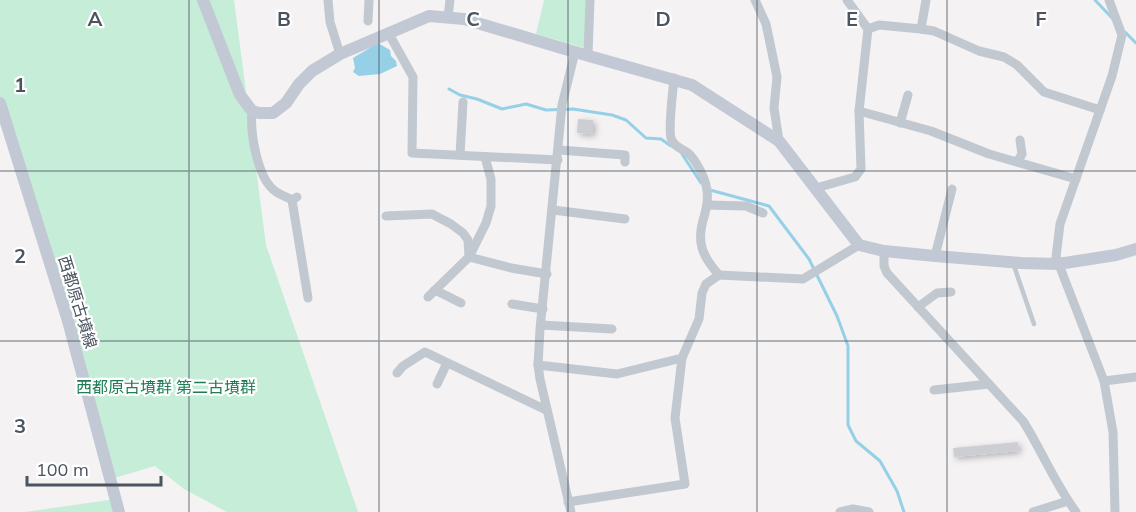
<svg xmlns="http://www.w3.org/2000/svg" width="1136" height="512" font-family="Mulish,'Noto Sans JP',sans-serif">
<defs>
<filter id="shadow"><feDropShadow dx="2.5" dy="2.5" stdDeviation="3" flood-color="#0004"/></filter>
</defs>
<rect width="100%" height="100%" fill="#f4f2f2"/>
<g fill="#c5edd8">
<polygon points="0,0 234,0 266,245 358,512 227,512 184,489 155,466 111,479 0,103"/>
<polygon points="544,0 587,0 585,48 536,34"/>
<polygon points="116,499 119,512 25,512"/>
</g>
<polygon fill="#95d0e7" points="378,43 390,50 391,56 396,61 397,66 380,74 359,76 353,72 355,68 353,58"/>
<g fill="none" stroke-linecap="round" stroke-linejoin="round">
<g stroke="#95d0e7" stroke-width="3">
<polyline points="1095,0 1112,18"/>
<polyline points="1125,32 1136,43"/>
<polyline points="449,89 460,95 477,99 502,109 526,104 546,110 573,109 612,115 626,120 646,138 661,139 671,146"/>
<polyline points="682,154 701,183"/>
<polyline points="710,190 769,206 809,259 837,316 848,346 848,425 856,441 880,461 897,491 904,512"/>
</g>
</g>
<g fill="#cdced4" filter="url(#shadow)">
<polygon points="578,119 593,120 593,134 577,133"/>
<polygon points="1018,442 1019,451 954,457 953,448"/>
</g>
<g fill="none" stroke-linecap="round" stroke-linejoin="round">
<polyline stroke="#c1c8d0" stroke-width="4.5" points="1013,263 1034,324"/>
<g stroke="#c1c8d0" stroke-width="9">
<polyline points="328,0 330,22 340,54"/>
<polyline points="755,0 766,24 777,77 774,108 779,141"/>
<polyline points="926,0 921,29 934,31 979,51 1004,57 1017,65 1044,92 1100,110"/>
<polyline points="1109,0 1122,35 1112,76 1060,224 1056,257 1104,381 1113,432 1115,512"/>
<polyline points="448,17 450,0"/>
<polyline points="368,21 369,0"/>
<polyline points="868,29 879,25 921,29"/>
<polyline points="389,34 413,77 412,153 558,160"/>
<polyline points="588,54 590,0"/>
<path d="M674,78C673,91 668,128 671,138C674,147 681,148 688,153C695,159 704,176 706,185C709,196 707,207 704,217C696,242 702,256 719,275"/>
<path d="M252,111C250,132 257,178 275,191C280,195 287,197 292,200L297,197"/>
<polyline points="859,111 931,131 989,154 1076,179"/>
<polyline points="900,123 908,95"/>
<polyline points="559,150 625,155 625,162"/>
<polyline points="460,155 463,102"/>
<polyline points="1017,162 1022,154 1020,140"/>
<polyline points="816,188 855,177 861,169 859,111 868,29 847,0"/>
<polyline points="292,200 308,298"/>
<polyline points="707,205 746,206 763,213"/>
<polyline points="553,210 625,219"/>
<polyline points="386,216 432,214 451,224 463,233 468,240 469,257 511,268 547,274"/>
<path d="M884,251V266L887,273L1023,421C1042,451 1055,484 1076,512"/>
<polyline points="935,256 952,189"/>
<polyline points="435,290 461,303"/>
<polyline points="428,297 469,257 486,223 491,206 491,179 485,157"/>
<polyline points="512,304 543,309"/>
<polyline points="918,307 937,293 951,292"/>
<polyline points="541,325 612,329"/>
<polyline points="538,365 617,374 682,358 699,319 702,293 706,284 719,275 803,279 859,245"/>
<polyline points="397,373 403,366 425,352 546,410"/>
<polyline points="1104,381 1136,377"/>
<polyline points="437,384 447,363"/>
<polyline points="934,390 989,384"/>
<polyline points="568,502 685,484 675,418 682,358"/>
<polyline points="571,512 540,379 538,365 540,329 562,105 575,52"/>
<polyline points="840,512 853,509 869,512"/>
<polyline points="1033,512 1068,501"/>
</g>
<g stroke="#c2c9d4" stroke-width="12">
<polyline points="203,0 240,95 252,111 259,113 273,113 286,103 299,84 312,71 340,54 429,16 464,19 575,52 692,85 779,141 859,245 884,251 935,256 1021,263 1058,264 1116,255 1136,249"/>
<polyline points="0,103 68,321 119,512"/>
</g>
</g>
<path fill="none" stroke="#4b545f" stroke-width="1.5" stroke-opacity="0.55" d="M189,0V512M379,0V512M568,0V512M757,0V512M947,0V512M0,171H1136M0,341H1136"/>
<g text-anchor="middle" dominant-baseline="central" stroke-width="4.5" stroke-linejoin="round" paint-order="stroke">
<g font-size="16" fill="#4b545f" stroke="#fff">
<text transform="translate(78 302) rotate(73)">西都原古墳線</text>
</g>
<g font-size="16" fill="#1e7d55" stroke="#fff">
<text x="166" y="387">西都原古墳群 第二古墳群</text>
</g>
</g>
<g font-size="20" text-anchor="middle" font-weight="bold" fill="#4b545f" stroke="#fff" stroke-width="4.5" stroke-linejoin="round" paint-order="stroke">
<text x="95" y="26">A</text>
<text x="284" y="26">B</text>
<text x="473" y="26">C</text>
<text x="663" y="26">D</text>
<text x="852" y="26">E</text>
<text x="1041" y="26">F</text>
<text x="20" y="92">1</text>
<text x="20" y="263">2</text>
<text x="20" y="433">3</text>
</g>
<path d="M27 476v9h134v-9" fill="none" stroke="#4b545f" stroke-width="3"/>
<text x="36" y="476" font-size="18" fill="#4b545f" stroke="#ffffff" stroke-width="4.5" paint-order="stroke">100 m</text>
</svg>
